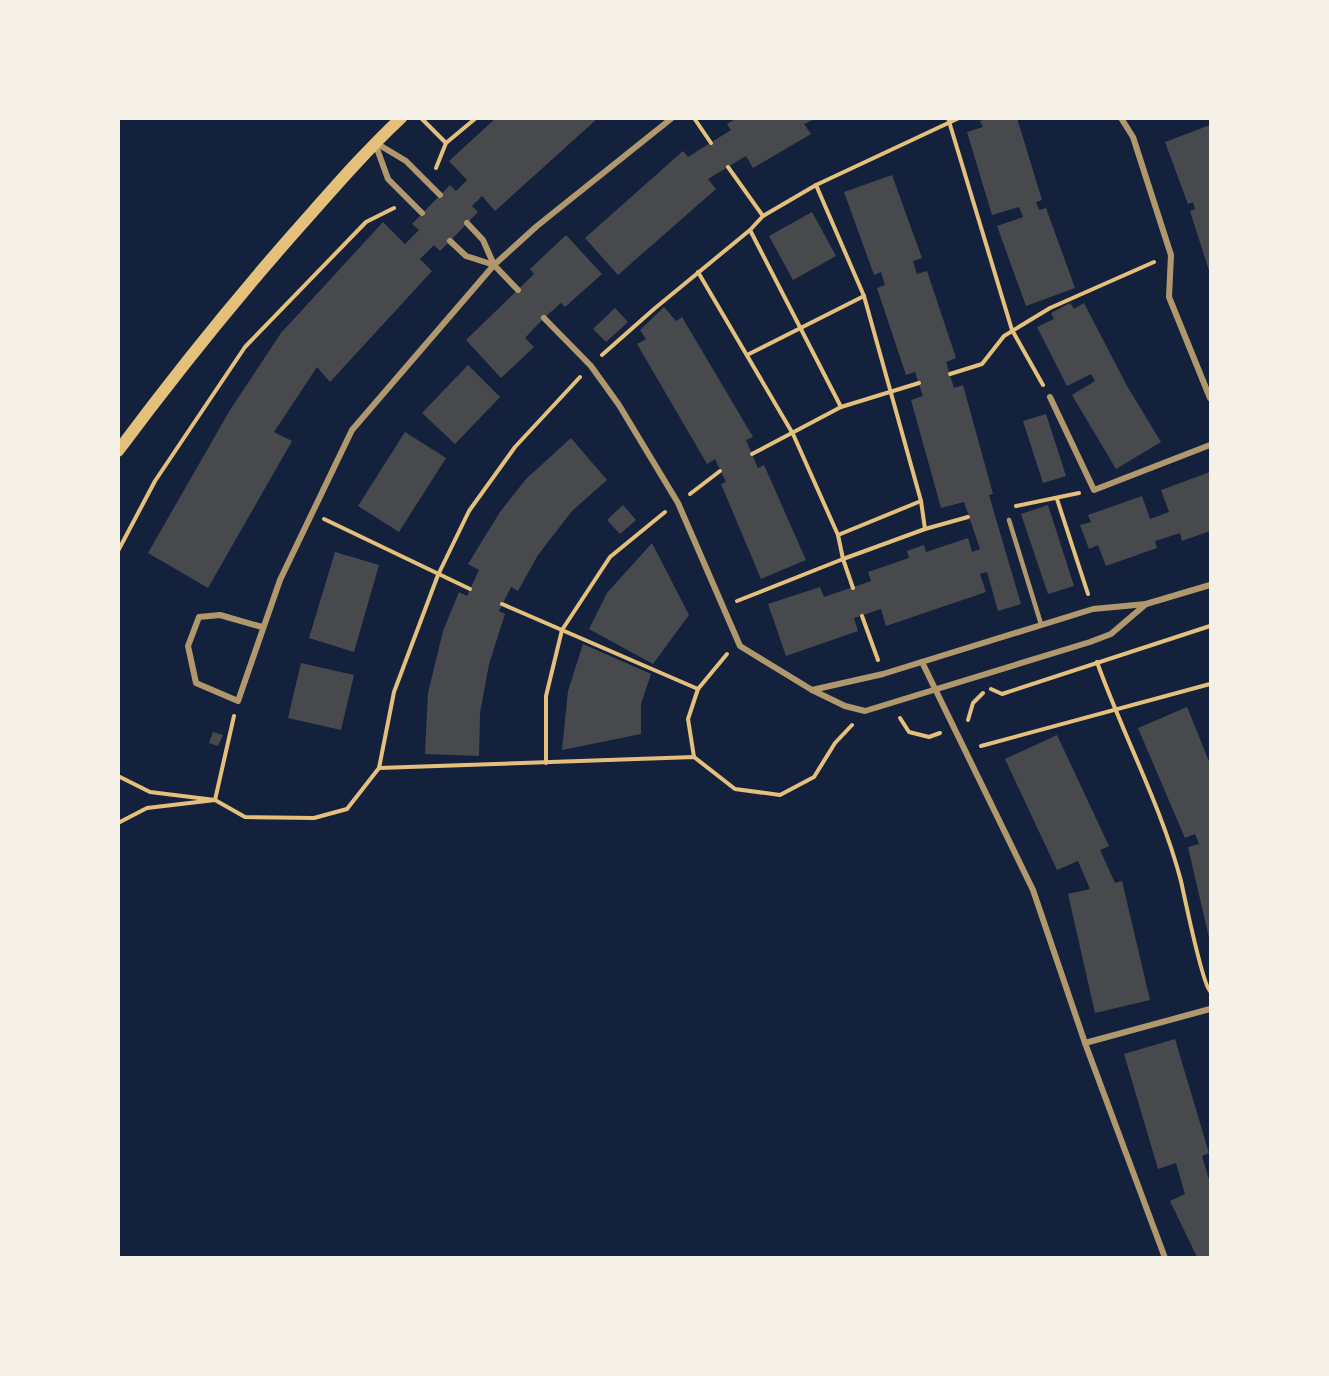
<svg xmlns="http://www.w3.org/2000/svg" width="1329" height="1376" font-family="'Zilla Slab',serif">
<rect width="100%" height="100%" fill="#14213d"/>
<g fill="#48494c">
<polygon points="496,118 598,118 495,211 482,196 472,206 478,212 450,241 440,251 434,245 420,259 432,271 330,382 317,367 274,432 292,441 208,588 148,553 230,410 281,333 383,222 405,244 419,230 412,224 450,185 456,191 467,180 449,161"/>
<polygon points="737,118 817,118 804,124 811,134 753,168 746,156 708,179 716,189 618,275 585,238 683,151 688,157 731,130 727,124"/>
<polygon points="989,118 1017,118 1042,200 1036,202 1039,210 1046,208 1075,288 1026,306 997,226 1023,217 1019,207 992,215 967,132 983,127 980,121"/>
<polygon points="1210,125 1210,274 1190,211 1195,209 1193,202 1188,204 1165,142"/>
<polygon points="892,175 922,258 913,261 917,274 927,271 956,358 946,362 954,388 963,385 993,494 989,495 996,519 1021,604 998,611 987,572 980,574 986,592 886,626 881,609 854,618 858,631 786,656 768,604 820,587 824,597 871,581 868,572 909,558 907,551 924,545 926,552 968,538 972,552 980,549 964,502 941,508 911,400 923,396 915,372 906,375 877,288 885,285 881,272 874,275 844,192"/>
<polygon points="812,212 836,256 793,280 769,236"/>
<polygon points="566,235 602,274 565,307 561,303 544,318 525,338 534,347 501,378 466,340 534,274 530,269"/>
<polygon points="1070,303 1074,309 1084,303 1127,386 1161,442 1116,469 1072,395 1095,381 1091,374 1067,386 1037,327 1054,319 1051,313"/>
<polygon points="664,307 676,321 682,317 753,437 746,440 758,468 764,465 806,560 761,579 721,484 726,482 715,459 707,464 637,344 646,339 640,330"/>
<polygon points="615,308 628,322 606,342 593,329"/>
<polygon points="468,365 500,397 455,444 422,413"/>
<polygon points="1046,414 1066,476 1043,483 1023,421"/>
<polygon points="405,432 446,458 399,532 358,506"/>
<polygon points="571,438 607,480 572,511 538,555 518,591 511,587 499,611 505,614 489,664 480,713 479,756 425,754 428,693 443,631 459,592 467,596 479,570 468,564 500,512 526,479"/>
<polygon points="1210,472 1210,531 1182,541 1180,533 1155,541 1157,548 1106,566 1098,545 1089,549 1080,525 1091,522 1088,515 1142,496 1150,519 1169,512 1161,490"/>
<polygon points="623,505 636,520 620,534 607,520"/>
<polygon points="1048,505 1074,586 1048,594 1021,514"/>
<polygon points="652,543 689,615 653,664 589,629 607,593"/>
<polygon points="335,552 379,565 354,652 309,638"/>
<polygon points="583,644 651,674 641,704 641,734 562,750 568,691"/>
<polygon points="301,663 354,675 341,730 288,718"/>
<polygon points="1187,707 1210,764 1210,942 1188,847 1199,844 1195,834 1185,838 1138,728"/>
<polygon points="213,732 223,735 218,746 209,743"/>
<polygon points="1057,735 1109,846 1100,850 1115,883 1122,881 1150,1000 1095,1013 1068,894 1090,889 1078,861 1057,870 1005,759"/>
<polygon points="1175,1039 1209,1153 1202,1156 1210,1183 1210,1257 1197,1257 1170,1201 1185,1194 1176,1163 1158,1169 1124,1054"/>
</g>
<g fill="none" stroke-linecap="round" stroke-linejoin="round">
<g stroke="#e5c07b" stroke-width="4">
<polyline points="421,118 446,143"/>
<polyline points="694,118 711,143"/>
<polyline points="948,118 1012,330 1043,385"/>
<polyline points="728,167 763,216"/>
<polyline points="436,168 446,143 476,118"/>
<polyline points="816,185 959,118"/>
<polyline points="750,230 841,407"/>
<polyline points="749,354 864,296"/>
<polyline points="602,355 654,309 750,230 763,216 816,185 864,296 921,501 925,529 843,559 838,535 793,434 698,272"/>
<polyline points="950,374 982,364 1004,336 1050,308 1154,262"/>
<polyline points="752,454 841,407 919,383"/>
<polyline points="690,494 720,471"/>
<polyline points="1057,499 1088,594"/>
<polyline points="1016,506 1079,493"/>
<polyline points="324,519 470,589"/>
<polyline points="925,529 968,517"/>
<polyline points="838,535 921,501"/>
<polyline points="118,551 155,481 245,347 366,222 394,208"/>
<polyline points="737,601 843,559 853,588"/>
<polyline points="502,604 698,689"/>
<polyline points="862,616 878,660"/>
<path d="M1097,662C1123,735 1161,805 1181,881C1185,899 1202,983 1210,991"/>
<polyline points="991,689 1002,694 1210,626"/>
<polyline points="900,718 909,732 929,737 940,733"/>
<polyline points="968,720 973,703 983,693"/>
<polyline points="981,746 1210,684"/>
<polyline points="694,757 688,719 698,689 727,654"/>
<polyline points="546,763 546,696 562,630 610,557 665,512"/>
<polyline points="379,768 394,692 438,575 469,511 515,447 580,377"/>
<polyline points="118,776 150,792 215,800 245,817 314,818 347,809 379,768 694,757 735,789 780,795 814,777 835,743 852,725"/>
<polyline points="118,823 147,808 215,800 234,716"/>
</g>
<polyline stroke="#b1986c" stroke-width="4.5" points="1009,520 1041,624"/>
<g stroke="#b1986c" stroke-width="6">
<polyline points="1121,118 1133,137 1171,255 1169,297 1210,398"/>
<polyline points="375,143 388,179 422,213"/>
<polyline points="376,143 406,161 440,195"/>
<polyline points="467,223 483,240 494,265 518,290"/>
<polyline points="450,241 466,256 494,265"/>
<polyline points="544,318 591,366 619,405 678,503 740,646 812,690 845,706 865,711 1090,642 1111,634 1146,604"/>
<polyline points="1050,397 1094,490 1210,445"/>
<polyline points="262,627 220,615 199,617 188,646 196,683 238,701 280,580 352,430 494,265 537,226 672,118"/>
<polyline points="922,662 1033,890 1085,1043 1165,1258"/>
<polyline points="812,690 883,674 1093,609 1146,604 1210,585"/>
<polyline points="1085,1043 1210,1009"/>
</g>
<path stroke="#e5c07b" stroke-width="12" d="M118,451C179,369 242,291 309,216C339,182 368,149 401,118"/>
</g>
<rect width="1329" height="1376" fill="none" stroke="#f6f1e7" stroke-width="240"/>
</svg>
